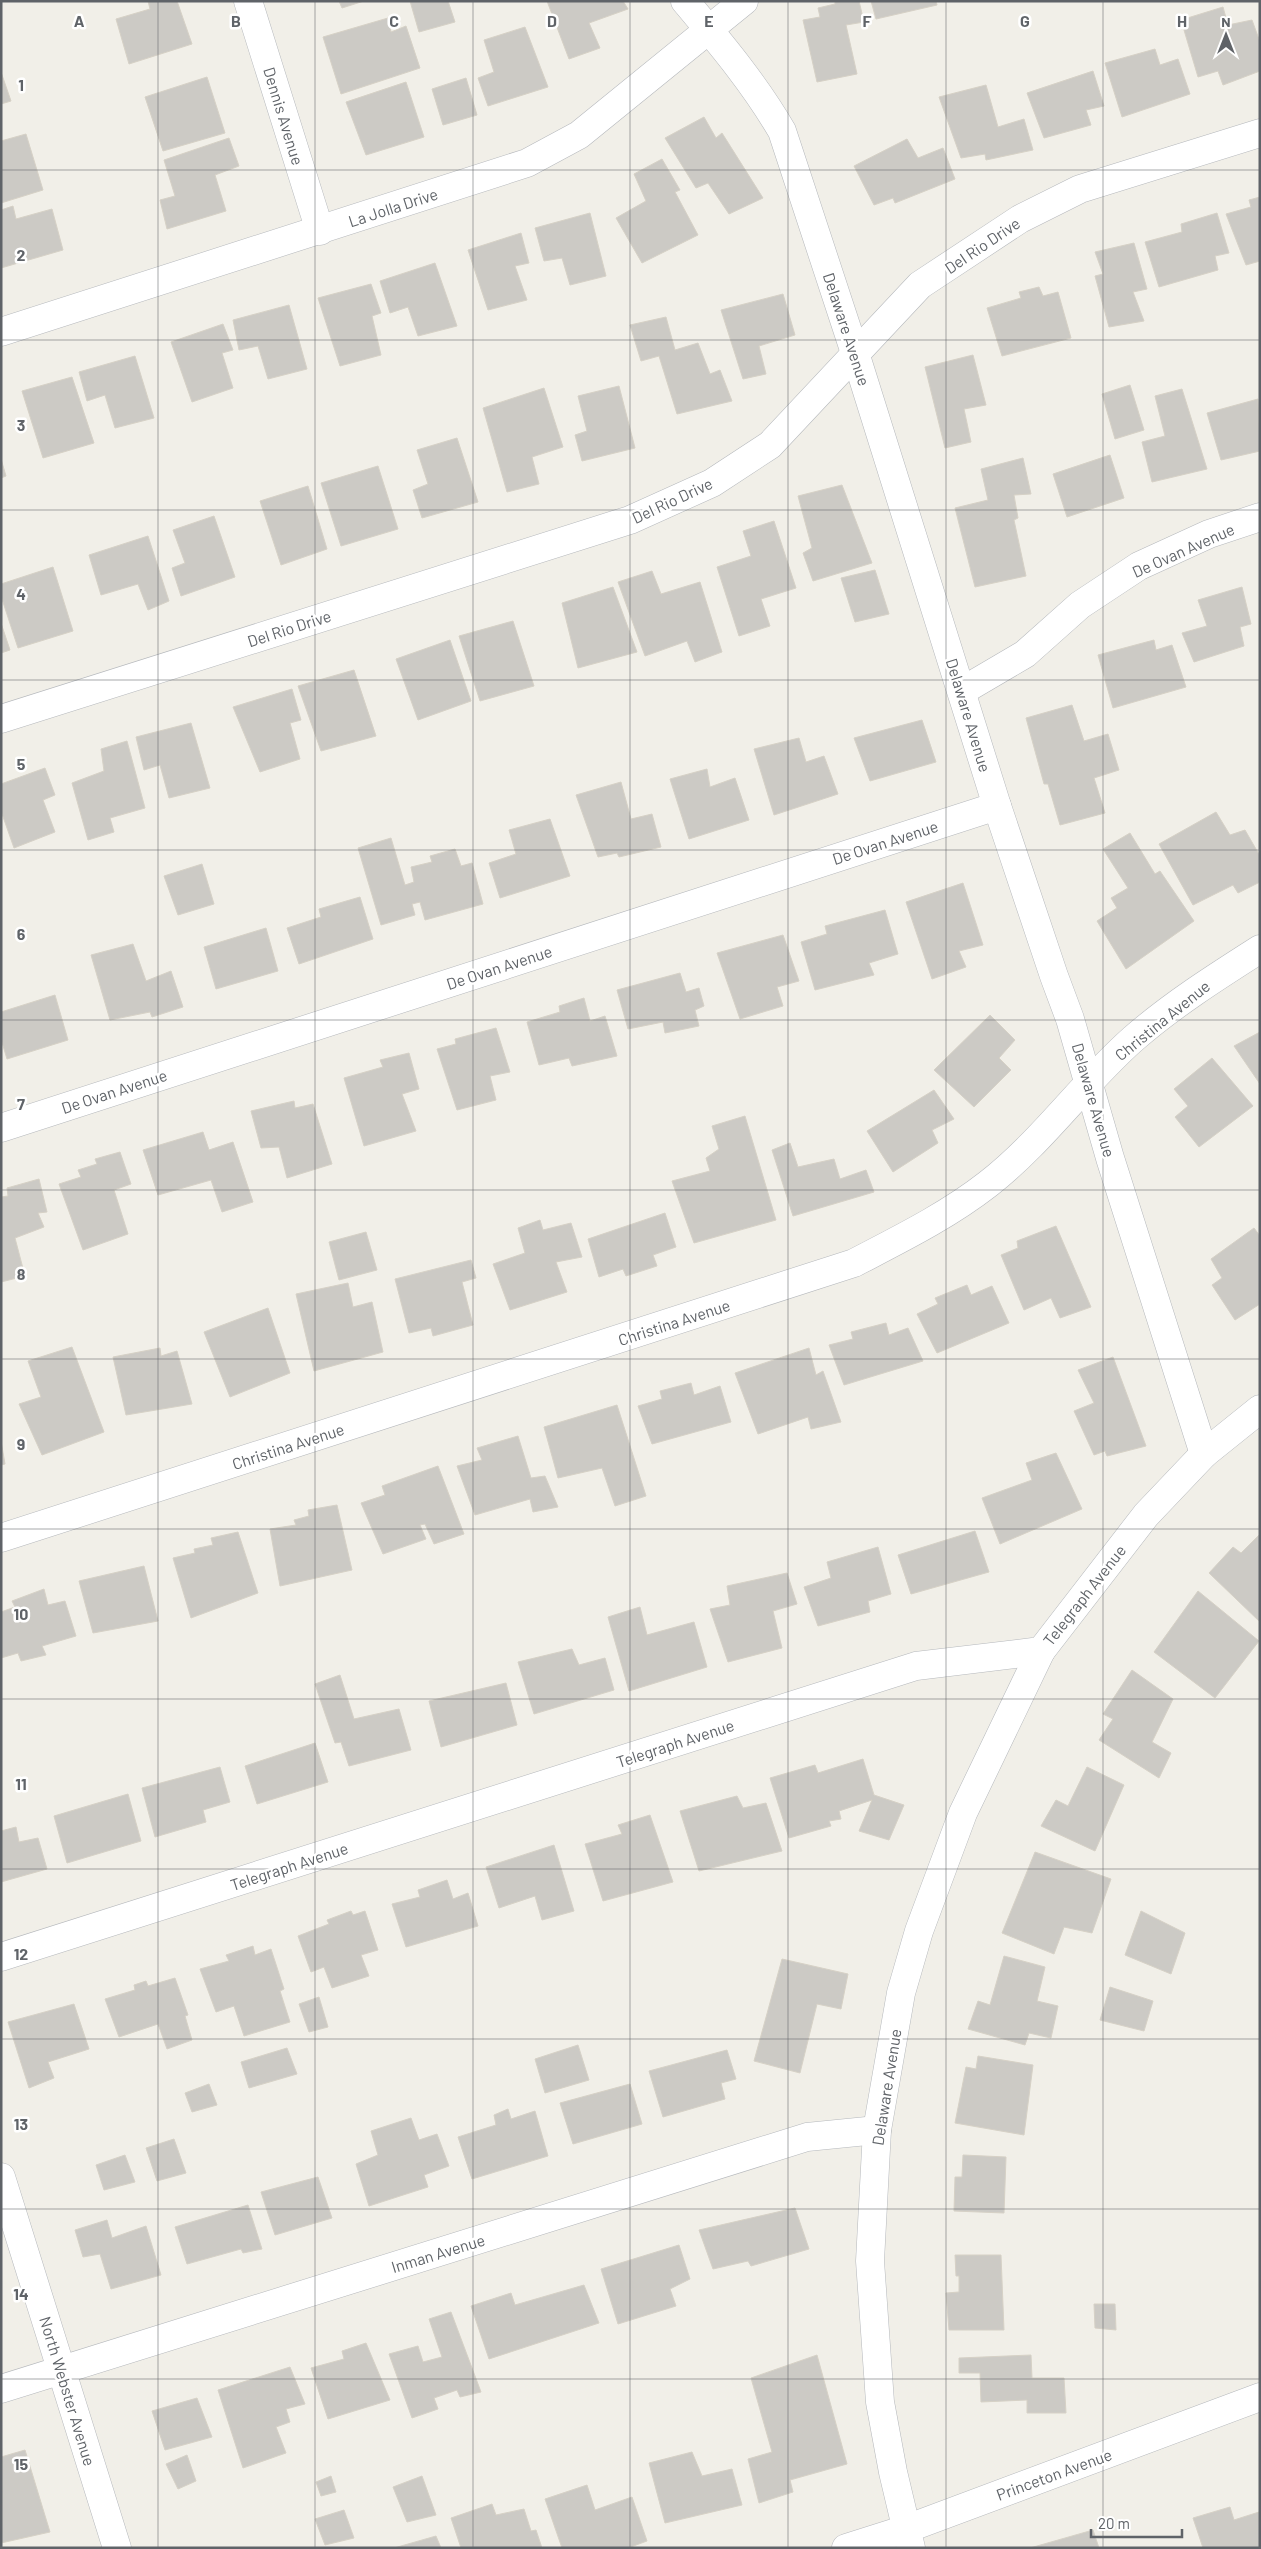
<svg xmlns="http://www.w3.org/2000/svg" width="1261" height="2549" font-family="Barlow,sans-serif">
<rect width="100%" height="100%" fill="#f1efe8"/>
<g fill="#cccac5" stroke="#d6d1c6">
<polygon points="148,1 177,1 192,44 129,64 116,19 150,9"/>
<polygon points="339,1 364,1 342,8"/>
<polygon points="410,1 448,1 455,22 419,32"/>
<polygon points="547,1 623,1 628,9 589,23 600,48 569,59"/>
<polygon points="835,1 859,1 864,22 846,25 857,74 817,82 803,20 820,17 818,8 835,4"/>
<polygon points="871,1 936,1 937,5 876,19"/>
<polygon points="1223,7 1228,25 1252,20 1260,42 1260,71 1223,85 1218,71 1198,77 1181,20"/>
<polygon points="388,18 391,32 406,26 420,68 341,94 323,37"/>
<polygon points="525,27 548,87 488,106 478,78 494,72 484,40"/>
<polygon points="1155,49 1160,65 1178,59 1190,94 1122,117 1105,63"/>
<polygon points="1093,71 1104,106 1086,110 1091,125 1044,138 1027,93"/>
<polygon points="1,72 11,101 1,104"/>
<polygon points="207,77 225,133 163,151 145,97"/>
<polygon points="466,78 477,115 443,125 432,89"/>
<polygon points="406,82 424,137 366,155 346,102"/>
<polygon points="986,85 998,127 1024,119 1033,150 986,160 985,154 961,158 939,97"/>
<polygon points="704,117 716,138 722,133 763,198 729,214 708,183 696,188 665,138"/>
<polygon points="26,134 43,190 1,203 1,141"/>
<polygon points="229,138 239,166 215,175 226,211 167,229 160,200 175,196 164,160"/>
<polygon points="907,139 918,158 943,148 955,179 895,203 893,198 874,205 854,166"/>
<polygon points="662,159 680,190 675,192 698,235 642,263 616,218 646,201 634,174"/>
<polygon points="1260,197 1260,261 1246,265 1226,214 1251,207 1249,200"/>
<polygon points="13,206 16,219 52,209 63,250 1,268 1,210"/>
<polygon points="590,213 606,276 570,285 562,258 544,261 535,228"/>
<polygon points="1217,213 1229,253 1215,256 1218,270 1159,287 1145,242 1182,232 1181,224"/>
<polygon points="521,233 529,263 515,266 527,300 488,310 468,250"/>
<polygon points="1134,243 1147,289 1133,292 1144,321 1109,327 1095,276 1103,274 1095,252"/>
<polygon points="435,263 457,326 418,336 408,307 390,313 380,281"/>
<polygon points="371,284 381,313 372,316 381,355 340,366 318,298"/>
<polygon points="1039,287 1043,296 1058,292 1071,338 1002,356 987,308 1021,298 1019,292"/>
<polygon points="783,294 795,335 759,346 766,374 743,379 721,310"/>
<polygon points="289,305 307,369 268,379 258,346 239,350 233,320"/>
<polygon points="666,317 675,350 698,343 710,374 720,370 732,401 677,414 659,356 641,361 630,325"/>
<polygon points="223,324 233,350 222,353 233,388 192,402 171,342"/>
<polygon points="973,355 986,405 964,409 971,442 945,448 925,367"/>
<polygon points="135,356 154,418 115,428 105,395 87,401 79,372"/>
<polygon points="72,377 94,443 43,458 22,391"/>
<polygon points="1130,385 1144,430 1115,439 1102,394"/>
<polygon points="619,386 635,448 582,461 575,435 587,431 578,396"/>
<polygon points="544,388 563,447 532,457 539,484 507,492 483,408"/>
<polygon points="1182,389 1207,469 1152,482 1142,442 1165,436 1155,396"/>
<polygon points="1258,399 1260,451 1221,460 1207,413"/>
<polygon points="457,438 478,502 422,518 413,490 428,484 417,450"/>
<polygon points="1110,455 1124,498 1067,517 1053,474"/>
<polygon points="1023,458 1031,494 1014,495 1018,518 1014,520 1026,576 975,587 955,508 988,500 981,469"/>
<polygon points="1,459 6,476 1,478"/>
<polygon points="378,466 398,529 341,546 321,483"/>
<polygon points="842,485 872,563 813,581 803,553 812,548 798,496"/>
<polygon points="308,486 327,549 281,565 260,501"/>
<polygon points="214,516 235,577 181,596 172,568 185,563 173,530"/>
<polygon points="774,521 796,588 761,599 770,626 739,636 717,567 751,556 743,531"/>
<polygon points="148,536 169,601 148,610 138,584 101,595 89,555"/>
<polygon points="53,567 73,631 18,648 1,596 1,584"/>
<polygon points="875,570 889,614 855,622 841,578"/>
<polygon points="652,571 661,594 700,582 722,652 695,662 687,641 645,656 618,582"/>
<polygon points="613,587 637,652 578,668 562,603"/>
<polygon points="1242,587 1251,624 1240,627 1244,646 1194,662 1182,633 1207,626 1198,600"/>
<polygon points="513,621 534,686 480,701 459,636"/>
<polygon points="1,623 10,650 1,653"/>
<polygon points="450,640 471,701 418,720 396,659"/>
<polygon points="1154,640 1156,650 1172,645 1186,687 1113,708 1098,655"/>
<polygon points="354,670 376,736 321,751 298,686"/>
<polygon points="292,689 301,720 290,723 300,759 260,772 233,707"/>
<polygon points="1072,705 1084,741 1108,734 1119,770 1094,778 1105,813 1060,825 1048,784 1044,784 1026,718"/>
<polygon points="922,720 936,762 870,781 854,738"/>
<polygon points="191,723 210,788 169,798 160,765 144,770 136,737"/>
<polygon points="799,738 806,762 824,756 838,794 774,815 754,749"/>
<polygon points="127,741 145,808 110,818 114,832 88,840 72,783 104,771 101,749"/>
<polygon points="45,768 55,795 43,800 55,832 14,848 1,811 1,784"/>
<polygon points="707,769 710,787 735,778 749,820 689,839 670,779"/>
<polygon points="621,782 631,819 652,814 661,847 619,857 617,853 598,857 576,795"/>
<polygon points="1216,812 1230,835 1245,830 1260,856 1260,882 1238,893 1233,885 1193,905 1159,844"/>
<polygon points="550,819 570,876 500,898 489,863 516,854 509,830"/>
<polygon points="1130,833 1155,874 1160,871 1194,921 1126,969 1097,921 1117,908 1111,898 1128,888 1103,849"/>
<polygon points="391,838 405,885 414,882 411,867 432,862 430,856 455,849 461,866 472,863 483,904 425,920 420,902 412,904 415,915 381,925 358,848"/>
<polygon points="202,864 214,904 178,915 164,876"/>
<polygon points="963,883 983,945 959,951 966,967 932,979 906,902"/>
<polygon points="360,897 373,939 299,964 287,928 321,917 319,909"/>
<polygon points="885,910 898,954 869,963 874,975 815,990 801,942 827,934 825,926"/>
<polygon points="266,928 278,971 216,989 204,947"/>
<polygon points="783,935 799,981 777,987 783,1006 740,1019 717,953"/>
<polygon points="133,944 146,981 171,971 183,1007 152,1017 150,1012 110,1020 91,955"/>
<polygon points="680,973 686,992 699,988 704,1006 695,1010 699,1026 665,1033 663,1022 628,1029 617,990"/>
<polygon points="55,995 68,1040 7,1059 1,1039 1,1012"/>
<polygon points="584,998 590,1021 605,1016 617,1056 572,1066 569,1058 539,1065 527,1022 560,1012 559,1006"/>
<polygon points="990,1015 1015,1040 999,1058 1011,1070 974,1107 934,1070"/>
<polygon points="496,1028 510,1072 490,1076 496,1100 457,1110 437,1049 456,1044 455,1039"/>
<polygon points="1260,1032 1260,1084 1234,1046"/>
<polygon points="409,1053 419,1089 402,1094 416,1131 364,1146 344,1078 383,1067 380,1060"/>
<polygon points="1212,1058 1253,1106 1199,1147 1175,1117 1188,1106 1174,1089"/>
<polygon points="934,1090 954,1119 932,1130 938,1143 893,1172 867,1131"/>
<polygon points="294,1101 295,1108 313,1104 332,1164 287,1178 279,1147 261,1148 251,1111"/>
<polygon points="745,1116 776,1220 694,1243 672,1181 710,1171 706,1158 719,1149 712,1126"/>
<polygon points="203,1132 209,1150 233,1142 253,1202 222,1212 211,1180 158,1195 143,1150"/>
<polygon points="790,1143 798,1167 834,1159 840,1179 866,1170 874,1192 793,1216 772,1150"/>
<polygon points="120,1152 131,1184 114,1190 128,1234 83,1250 59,1184 81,1177 78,1170 97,1164 95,1159"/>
<polygon points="39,1179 47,1212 38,1213 44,1227 15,1238 25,1276 1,1282 1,1197 8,1196 7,1188"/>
<polygon points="665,1213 676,1247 653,1255 657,1266 626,1276 623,1269 599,1277 588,1239"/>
<polygon points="540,1220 543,1230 571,1223 582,1257 556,1262 567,1292 510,1310 493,1264 525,1253 518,1228"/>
<polygon points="1056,1226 1091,1307 1060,1318 1051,1298 1024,1310 1001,1255 1018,1248 1017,1241"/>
<polygon points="1254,1228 1260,1236 1260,1304 1235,1320 1212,1285 1222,1278 1211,1259"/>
<polygon points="366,1232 377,1270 339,1280 329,1242"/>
<polygon points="471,1260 476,1278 462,1282 473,1325 433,1336 431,1328 409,1333 395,1279"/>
<polygon points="348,1283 353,1307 372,1302 383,1352 314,1371 296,1294"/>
<polygon points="967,1285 971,1295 992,1286 1009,1323 937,1353 917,1314 938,1304 935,1298"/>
<polygon points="268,1308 290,1373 230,1397 204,1332"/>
<polygon points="886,1323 889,1335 908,1328 923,1361 844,1385 829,1345 853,1339 851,1332"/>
<polygon points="72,1347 104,1432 42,1455 19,1404 41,1397 28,1361"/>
<polygon points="160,1348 161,1356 177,1351 192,1404 126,1415 113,1357"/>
<polygon points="809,1348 816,1375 823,1371 841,1422 811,1429 808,1417 758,1434 735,1373"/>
<polygon points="1113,1357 1146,1446 1107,1456 1105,1451 1094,1455 1074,1411 1094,1403 1078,1370"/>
<polygon points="691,1383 694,1395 720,1386 731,1422 652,1444 638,1406 662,1399 660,1391"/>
<polygon points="617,1405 646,1496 615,1506 602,1468 558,1478 544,1427"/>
<polygon points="518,1436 531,1478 545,1476 558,1507 533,1512 530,1499 475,1515 457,1466 482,1460 477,1448"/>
<polygon points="1,1441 5,1464 1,1465"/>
<polygon points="1056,1453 1082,1509 1000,1544 982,1498 1032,1480 1026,1463"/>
<polygon points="438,1466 464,1534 434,1544 425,1524 420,1525 426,1539 383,1554 361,1503 385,1495 382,1486"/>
<polygon points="337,1505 352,1570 280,1586 270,1529 296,1525 294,1520 309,1516 308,1510"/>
<polygon points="975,1531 989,1572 911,1594 898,1555"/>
<polygon points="238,1532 258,1593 191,1618 173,1558 195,1553 194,1549 213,1545 211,1538"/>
<polygon points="1260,1534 1260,1622 1209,1573 1233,1547 1241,1553"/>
<polygon points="878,1547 891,1594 868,1601 870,1612 818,1626 804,1587 831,1578 827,1562"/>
<polygon points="144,1566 158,1621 93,1633 79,1581"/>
<polygon points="787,1573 797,1604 773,1611 782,1648 728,1662 710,1609 730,1605 727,1586"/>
<polygon points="44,1589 48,1605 65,1601 76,1636 42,1646 46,1655 21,1661 18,1653 1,1658 1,1612 15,1607 12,1601"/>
<polygon points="1198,1591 1259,1641 1215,1698 1154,1652"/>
<polygon points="640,1607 647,1635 694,1622 707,1667 629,1691 608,1617"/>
<polygon points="572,1649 579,1665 605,1658 614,1690 534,1714 518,1662"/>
<polygon points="1132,1670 1173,1699 1152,1742 1171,1753 1159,1778 1099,1740 1113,1719 1103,1714"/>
<polygon points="340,1675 354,1719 399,1709 411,1750 349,1766 341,1742 335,1743 315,1684"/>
<polygon points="506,1683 517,1725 441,1747 429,1701"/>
<polygon points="315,1743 328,1782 257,1804 245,1766"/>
<polygon points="863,1759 874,1795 904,1805 889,1840 859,1831 872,1800 839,1811 841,1819 829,1821 831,1826 789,1838 770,1778 815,1765 818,1773"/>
<polygon points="220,1767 230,1802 203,1810 206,1822 155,1837 142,1788"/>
<polygon points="1087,1767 1124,1785 1095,1851 1041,1826 1056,1800 1068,1806"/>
<polygon points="128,1794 141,1841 67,1863 54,1816"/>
<polygon points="737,1796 743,1808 766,1803 782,1851 699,1871 680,1811"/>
<polygon points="650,1815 673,1882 603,1901 585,1844 622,1834 618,1825"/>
<polygon points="16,1827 19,1842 38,1838 47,1869 1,1882 1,1831"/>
<polygon points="554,1845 574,1911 542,1920 535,1896 499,1908 486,1867"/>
<polygon points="1035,1852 1111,1879 1092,1933 1064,1927 1054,1954 1002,1933"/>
<polygon points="447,1880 453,1899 468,1893 478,1926 406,1947 392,1904 420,1897 418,1890"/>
<polygon points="351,1911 353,1915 365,1911 378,1950 361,1955 369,1976 332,1988 324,1967 311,1972 298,1936 329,1924 327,1920"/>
<polygon points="1141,1911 1185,1933 1171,1974 1125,1955"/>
<polygon points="253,1946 255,1955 271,1949 284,1989 280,1991 290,2022 244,2036 234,2006 216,2012 200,1969 229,1961 226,1955"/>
<polygon points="1004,1956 1045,1967 1037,2001 1058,2006 1051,2038 1029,2033 1025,2045 968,2029 978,2001 990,2005"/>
<polygon points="782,1959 848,1974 841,2009 817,2004 800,2073 754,2061"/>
<polygon points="175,1978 188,2015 185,2016 192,2040 167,2049 158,2024 119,2037 105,1999 135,1990 134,1985 146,1981 148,1986"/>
<polygon points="1110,1987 1153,2001 1144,2031 1100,2020"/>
<polygon points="319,1997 328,2027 309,2032 299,2004"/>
<polygon points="74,2004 89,2049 48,2062 54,2078 29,2088 8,2022"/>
<polygon points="578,2045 589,2080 545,2093 535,2059"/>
<polygon points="287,2048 297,2074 249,2088 241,2062"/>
<polygon points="727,2050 736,2079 721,2083 725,2099 663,2117 649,2071"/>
<polygon points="978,2056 1033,2065 1024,2135 955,2123 966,2067 976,2069"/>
<polygon points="209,2084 217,2105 192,2112 185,2093"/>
<polygon points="630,2084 642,2124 573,2144 560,2103"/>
<polygon points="508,2109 511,2119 535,2111 548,2156 472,2179 458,2137 496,2125 494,2115"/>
<polygon points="411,2118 419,2140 437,2134 449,2166 424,2175 428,2187 369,2206 356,2164 378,2155 371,2131"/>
<polygon points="174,2139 186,2173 157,2181 146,2148"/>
<polygon points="125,2155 135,2182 104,2190 96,2165"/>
<polygon points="963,2155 1006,2157 1004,2213 954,2211 955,2177 962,2177"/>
<polygon points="318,2177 332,2218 275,2235 261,2192"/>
<polygon points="248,2205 262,2249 243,2253 241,2249 187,2264 175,2227"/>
<polygon points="795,2208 809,2249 751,2266 748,2261 713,2269 699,2230"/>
<polygon points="107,2220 112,2238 146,2226 161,2275 111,2289 100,2254 83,2257 75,2230"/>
<polygon points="679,2245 690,2279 670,2289 676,2306 618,2324 601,2269"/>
<polygon points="955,2255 1001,2255 1004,2330 949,2330 946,2293 959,2292 959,2276 956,2276"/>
<polygon points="584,2285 599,2323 489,2359 471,2306 511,2293 515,2305"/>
<polygon points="1094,2304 1115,2304 1116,2330 1095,2328"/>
<polygon points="451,2312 481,2392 460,2397 457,2390 434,2398 438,2409 412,2418 389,2354 418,2346 423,2362 442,2357 429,2319"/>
<polygon points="366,2343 390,2400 328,2419 311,2368 344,2359 342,2351"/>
<polygon points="817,2355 847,2464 790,2480 793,2492 759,2503 748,2459 772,2452 751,2378"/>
<polygon points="1031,2355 1032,2378 1064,2378 1066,2413 1027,2413 1027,2400 981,2402 980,2373 959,2373 959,2358"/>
<polygon points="290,2367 305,2404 286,2409 290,2422 276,2427 286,2453 243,2468 218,2390"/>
<polygon points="197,2398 212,2437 165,2450 152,2411"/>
<polygon points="25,2450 50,2532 1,2543 1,2457"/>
<polygon points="692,2452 702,2476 732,2469 742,2505 665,2523 649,2463"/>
<polygon points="187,2455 196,2481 178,2489 166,2464"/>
<polygon points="331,2476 336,2492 321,2496 316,2482"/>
<polygon points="422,2476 436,2515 407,2522 393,2487"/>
<polygon points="587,2485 595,2510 632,2497 647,2541 628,2548 562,2548 545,2499"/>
<polygon points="492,2504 496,2515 524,2509 531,2531 536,2530 542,2548 461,2548 451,2518"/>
<polygon points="1230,2507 1234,2520 1259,2512 1260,2548 1203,2548 1193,2518"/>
<polygon points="344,2510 354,2538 325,2545 315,2519"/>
<polygon points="1093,2530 1099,2548 1030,2548"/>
<polygon points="436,2536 441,2548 394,2548"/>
</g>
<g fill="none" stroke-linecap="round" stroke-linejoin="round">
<defs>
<g id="minor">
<polyline points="248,1 320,231"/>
<path d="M685,1C720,43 754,83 782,131L856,356L997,806L1054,976L1070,1019L1110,1158L1204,1454"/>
<polyline points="1,332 527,163 579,135 744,1"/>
<polyline points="962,691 1025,654 1080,605 1139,566 1209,534 1260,517"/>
<polyline points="1,719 630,520 712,483 770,445 920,285 1020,219 1080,189 1260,133"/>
<polyline points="1,1128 997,806"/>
<path d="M1,1538L854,1263C900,1239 947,1216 988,1184C1042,1142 1082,1084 1133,1039C1172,1005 1216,977 1260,949"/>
<polyline points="1,1957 916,1666 1041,1651 1146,1515 1204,1454 1260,1409"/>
<polyline points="1,2177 117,2548"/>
<polyline points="1,2389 807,2137 877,2130"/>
<polyline points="846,2548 906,2529 1260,2397"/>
<polyline points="911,2548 893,2472 880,2402 870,2261 877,2130 901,1993 919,1931 963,1813 1041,1651"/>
</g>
</defs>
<use href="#minor" stroke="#b5b8bc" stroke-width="29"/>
<use href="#minor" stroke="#fff" stroke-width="28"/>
</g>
<path fill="none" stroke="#5f6368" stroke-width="1" stroke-opacity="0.55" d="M158,1V2548M315,1V2548M473,1V2548M630,1V2548M788,1V2548M946,1V2548M1103,1V2548M1,170H1260M1,340H1260M1,510H1260M1,680H1260M1,850H1260M1,1020H1260M1,1190H1260M1,1359H1260M1,1529H1260M1,1699H1260M1,1869H1260M1,2039H1260M1,2209H1260M1,2379H1260"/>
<g text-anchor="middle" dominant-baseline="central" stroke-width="5" stroke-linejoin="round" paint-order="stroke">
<g font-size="16" fill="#5f6368" stroke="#fff">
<text transform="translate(284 116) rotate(73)">Dennis Avenue</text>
<text transform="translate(393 207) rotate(-18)">La Jolla Drive</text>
<text transform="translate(982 245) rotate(-34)">Del Rio Drive</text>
<text transform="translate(847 329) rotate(72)">Delaware Avenue</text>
<text transform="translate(672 500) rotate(-25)">Del Rio Drive</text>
<text transform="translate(1183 550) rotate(-24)">De Ovan Avenue</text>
<text transform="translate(289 628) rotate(-18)">Del Rio Drive</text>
<text transform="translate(969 715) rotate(73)">Delaware Avenue</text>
<text transform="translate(885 842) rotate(-18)">De Ovan Avenue</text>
<text transform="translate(499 967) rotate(-18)">De Ovan Avenue</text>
<text transform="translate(1162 1020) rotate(-39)">Christina Avenue</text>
<text transform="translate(114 1091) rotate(-18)">De Ovan Avenue</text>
<text transform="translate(1094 1100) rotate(74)">Delaware Avenue</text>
<text transform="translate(674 1322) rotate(-18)">Christina Avenue</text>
<text transform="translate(288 1446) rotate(-18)">Christina Avenue</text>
<text transform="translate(1084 1595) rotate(-52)">Telegraph Avenue</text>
<text transform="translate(675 1743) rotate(-18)">Telegraph Avenue</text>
<text transform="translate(289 1866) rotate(-18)">Telegraph Avenue</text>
<text transform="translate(886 2087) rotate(-81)">Delaware Avenue</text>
<text transform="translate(438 2253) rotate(-17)">Inman Avenue</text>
<text transform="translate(68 2391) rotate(73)">North Webster Avenue</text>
<text transform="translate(1054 2474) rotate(-20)">Princeton Avenue</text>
</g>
</g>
<g font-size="16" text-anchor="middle" font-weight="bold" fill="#5f6368" stroke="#fff" stroke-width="5" stroke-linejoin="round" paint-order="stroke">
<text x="79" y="27">A</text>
<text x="236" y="27">B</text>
<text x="394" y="27">C</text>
<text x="552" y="27">D</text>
<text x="709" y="27">E</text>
<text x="867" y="27">F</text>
<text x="1025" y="27">G</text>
<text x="1182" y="27">H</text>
<text x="21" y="91">1</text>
<text x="21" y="261">2</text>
<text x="21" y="431">3</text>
<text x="21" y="600">4</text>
<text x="21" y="770">5</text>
<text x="21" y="940">6</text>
<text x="21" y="1110">7</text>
<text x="21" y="1280">8</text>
<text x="21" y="1450">9</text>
<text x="21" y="1620">10</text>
<text x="21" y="1790">11</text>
<text x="21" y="1960">12</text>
<text x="21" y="2130">13</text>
<text x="21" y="2300">14</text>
<text x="21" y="2470">15</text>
</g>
<rect width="1261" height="2549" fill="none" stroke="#5f6368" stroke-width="5"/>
<g transform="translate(1226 35)" stroke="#ffffff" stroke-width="4" paint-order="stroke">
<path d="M0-4L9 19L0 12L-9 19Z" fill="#5f6368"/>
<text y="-8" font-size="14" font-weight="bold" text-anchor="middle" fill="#5f6368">N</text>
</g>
<path d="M1091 2529v8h91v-8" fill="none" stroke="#5f6368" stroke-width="2.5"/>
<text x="1098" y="2529" font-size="15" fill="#5f6368" stroke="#ffffff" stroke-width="4" paint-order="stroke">20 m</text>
</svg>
